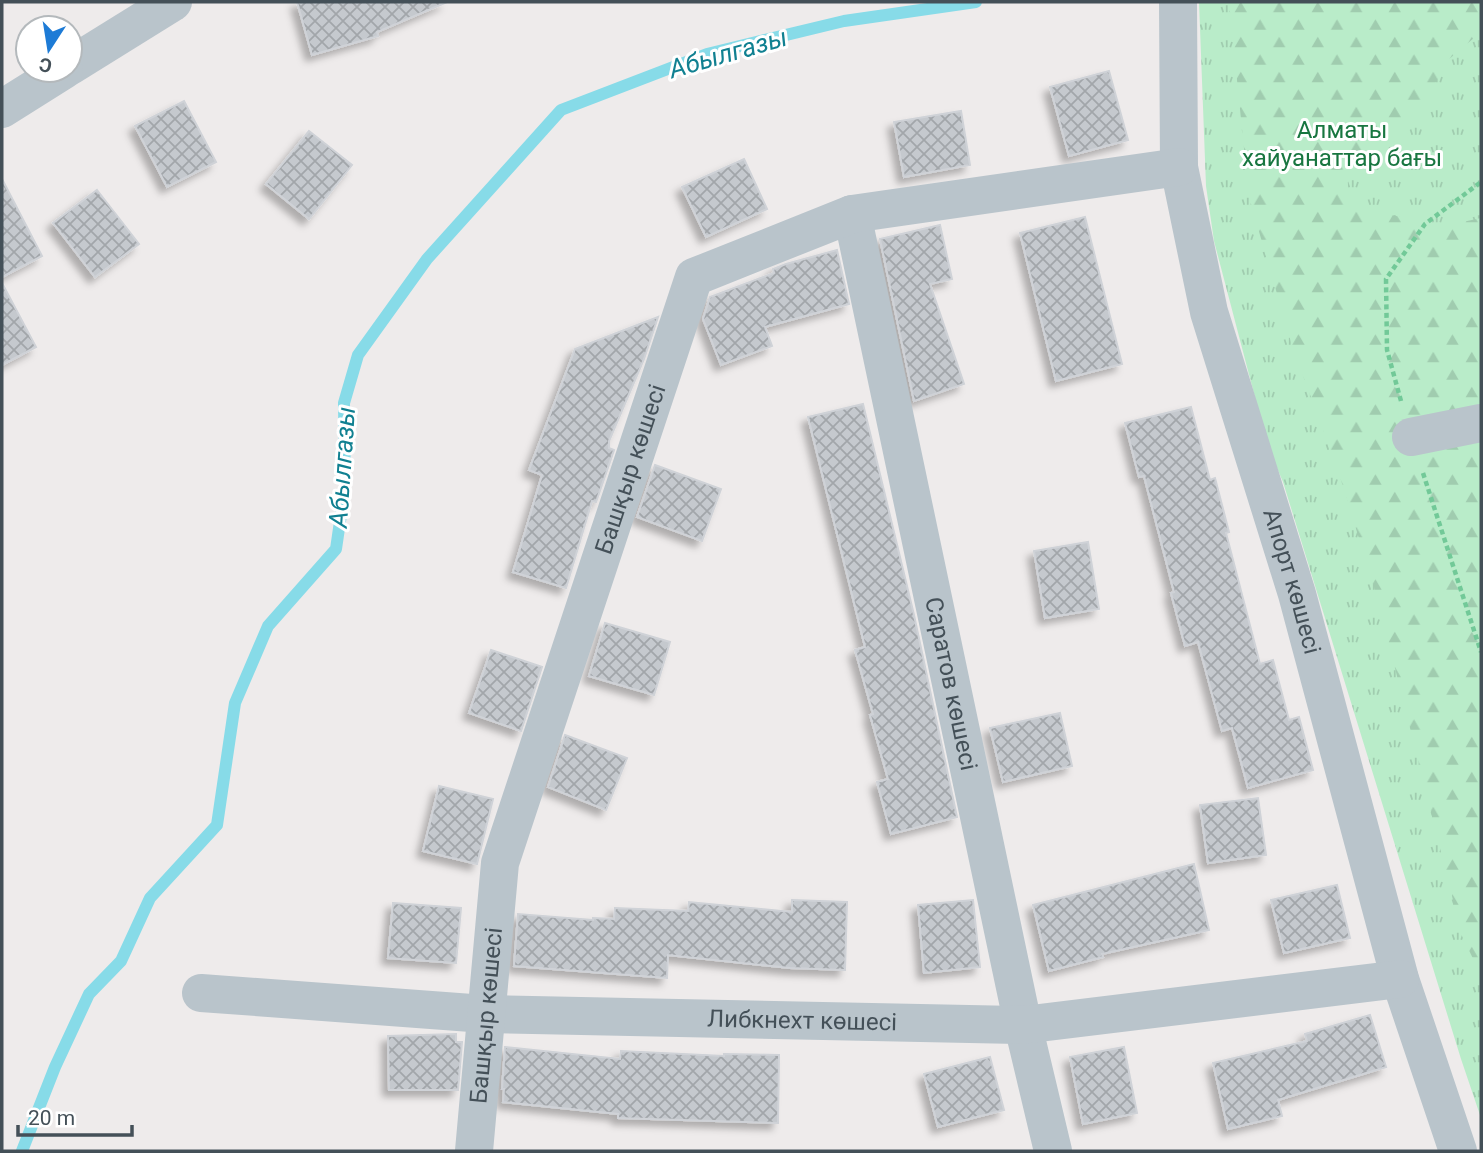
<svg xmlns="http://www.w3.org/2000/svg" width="1483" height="1153" font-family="Roboto,sans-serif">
<defs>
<pattern id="grass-tufts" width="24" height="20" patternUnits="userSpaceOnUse" patternTransform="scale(1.75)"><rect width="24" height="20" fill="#b9ecc9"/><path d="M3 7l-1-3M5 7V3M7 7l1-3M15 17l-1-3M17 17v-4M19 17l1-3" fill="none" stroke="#a0ccaf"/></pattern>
<pattern id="forest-firs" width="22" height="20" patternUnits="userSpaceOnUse" patternTransform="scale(1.75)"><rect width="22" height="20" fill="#b9ecc9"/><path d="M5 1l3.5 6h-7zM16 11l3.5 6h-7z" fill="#a0ccaf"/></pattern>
<pattern id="building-cross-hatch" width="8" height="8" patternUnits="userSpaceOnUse" patternTransform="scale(1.75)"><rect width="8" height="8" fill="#c5c9ce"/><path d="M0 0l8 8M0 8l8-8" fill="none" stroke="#a2a6aa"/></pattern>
<filter id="shadow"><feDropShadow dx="-6" dy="6" stdDeviation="3.5" flood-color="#0004"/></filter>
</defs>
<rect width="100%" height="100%" fill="#eeebeb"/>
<polygon fill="url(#grass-tufts)" points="1199,2 1481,2 1481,1118 1461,1059 1283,482 1268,447 1214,241 1206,186"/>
<polygon fill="url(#forest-firs)" points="1229,2 1481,2 1481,32 1448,60 1406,136 1347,165 1349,206 1444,226 1481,218 1481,975 1462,936 1378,600 1336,464 1293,349 1249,197"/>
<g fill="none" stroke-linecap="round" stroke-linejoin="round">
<polyline stroke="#87dbe8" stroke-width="12" points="22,1151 55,1067 89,994 121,961 150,898 217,825 235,703 268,626 336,549 345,487 344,403 358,355 427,259 561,110 707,54 844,21 976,2"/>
</g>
<g fill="url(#building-cross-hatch)" stroke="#cfd2d7" stroke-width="2" filter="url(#shadow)">
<polygon points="297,2 447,2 377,32 378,36 312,55"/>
<polygon points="1109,71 1128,140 1069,156 1050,87"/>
<polygon points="184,101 216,162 167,187 135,126"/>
<polygon points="961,111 970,165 904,177 894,122"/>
<polygon points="309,131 352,165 309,219 266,184"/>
<polygon points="744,159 767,209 706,237 682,187"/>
<polygon points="2,179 42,256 2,277"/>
<polygon points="97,190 139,244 95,277 53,223"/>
<polygon points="1085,217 1122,364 1056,381 1020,233"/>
<polygon points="940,225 952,279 930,284 964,384 914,401 880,239"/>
<polygon points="837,250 849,304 765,327 772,346 721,365 703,319 710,297 774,273 773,269 786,264"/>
<polygon points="2,283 36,347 2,365"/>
<polygon points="658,317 644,359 609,441 609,448 614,450 596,502 592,501 566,588 513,572 542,475 529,470 575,349"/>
<polygon points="863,404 914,615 957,817 891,834 877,782 888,779 870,715 873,714 855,650 865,647 808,417"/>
<polygon points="1191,407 1210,480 1215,478 1229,532 1226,533 1260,664 1273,660 1289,720 1299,717 1313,770 1248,788 1232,728 1222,731 1198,642 1185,646 1171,593 1174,592 1144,476 1139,477 1125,423"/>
<polygon points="655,465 721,489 702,541 637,517"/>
<polygon points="1088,542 1099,609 1045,618 1034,551"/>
<polygon points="605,623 670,642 654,695 589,676"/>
<polygon points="491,650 542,667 521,731 469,713"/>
<polygon points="1060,713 1072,766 1003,782 990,728"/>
<polygon points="565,735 627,758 606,810 548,787"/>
<polygon points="439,786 493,799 477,864 423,851"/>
<polygon points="1258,798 1266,855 1208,863 1200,805"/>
<polygon points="1194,864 1209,930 1102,954 1103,957 1049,971 1033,905"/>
<polygon points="1337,885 1350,938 1284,953 1271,900"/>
<polygon points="792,900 847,902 845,970 790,968 668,955 667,978 514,966 518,914 593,920 593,918 614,919 615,908 688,911 689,902 792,912"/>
<polygon points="973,900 980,967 924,973 918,905"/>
<polygon points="393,903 461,908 456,963 388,958"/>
<polygon points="1370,1015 1386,1067 1278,1100 1282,1116 1228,1129 1213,1063 1307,1041 1305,1034"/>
<polygon points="456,1034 456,1042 462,1042 458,1090 389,1090 388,1036"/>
<polygon points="505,1047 620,1059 621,1051 724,1056 724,1054 779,1055 778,1123 618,1118 618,1114 503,1102 504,1089 502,1089"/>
<polygon points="1124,1047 1137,1113 1083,1124 1070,1057"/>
<polygon points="990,1057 1004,1110 938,1127 924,1074"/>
</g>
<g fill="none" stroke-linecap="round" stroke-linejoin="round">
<g stroke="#72c998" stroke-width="4.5" stroke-dasharray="5 3.5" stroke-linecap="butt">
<polyline points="1401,401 1387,350 1386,279 1425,224 1481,182"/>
<polyline points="1423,473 1481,652"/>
</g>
<g stroke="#b9c4cb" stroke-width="38">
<path id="s1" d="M1178,2L1179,167L1209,312L1297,594L1400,979L1458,1151"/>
<polyline points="70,66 173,2"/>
<polyline points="2,109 64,70"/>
<path id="s2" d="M852,214L1023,1025L1053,1151"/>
<polyline points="1411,437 1481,423"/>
<path id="s3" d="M201,993L485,1014L1023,1025L1400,979"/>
<path id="s4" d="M474,1151L500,863L694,277L852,214L1179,167"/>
</g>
</g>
<g text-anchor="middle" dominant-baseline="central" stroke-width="6" stroke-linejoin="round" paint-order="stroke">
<g font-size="24" fill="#187640" stroke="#fff">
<text x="1342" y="130">Алматы<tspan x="1342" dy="28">хайуанаттар бағы</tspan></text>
</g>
<g font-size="24" fill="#445058" stroke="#fff">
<text stroke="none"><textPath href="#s4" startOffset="704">Башқыр көшесі</textPath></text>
<text stroke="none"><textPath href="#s1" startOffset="595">Апорт көшесі</textPath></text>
<text stroke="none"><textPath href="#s2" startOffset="480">Саратов көшесі</textPath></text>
<text stroke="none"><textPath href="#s4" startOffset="136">Башқыр көшесі</textPath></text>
<text stroke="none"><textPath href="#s3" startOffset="602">Либкнехт көшесі</textPath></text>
</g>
<g font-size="26" font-style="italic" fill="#108091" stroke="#fff">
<text transform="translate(728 53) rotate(-16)">Абылгазы</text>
<text transform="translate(342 467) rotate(-86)">Абылгазы</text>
</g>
</g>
<rect width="1483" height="1153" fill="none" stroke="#445058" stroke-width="7"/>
<g transform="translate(49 49) rotate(192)"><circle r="33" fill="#ffffff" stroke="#b4b9bc" stroke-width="2"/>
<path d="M0-5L12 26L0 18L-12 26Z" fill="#1d7bd6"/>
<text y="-10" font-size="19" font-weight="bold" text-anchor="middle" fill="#445058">С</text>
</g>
<path d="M18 1125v10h114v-10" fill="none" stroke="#445058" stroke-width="3.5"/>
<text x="28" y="1125" font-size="21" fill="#445058" stroke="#ffffff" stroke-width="5" paint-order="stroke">20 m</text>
</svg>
